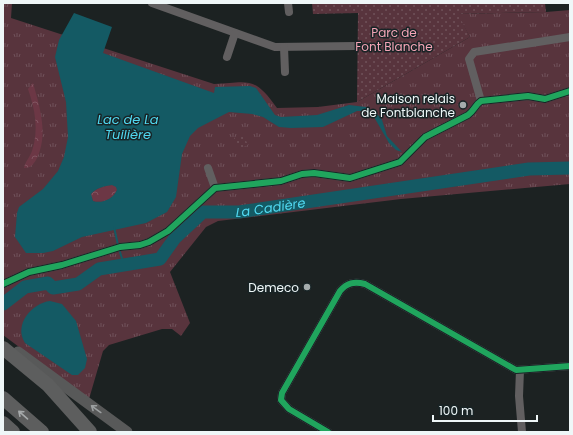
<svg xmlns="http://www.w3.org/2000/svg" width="573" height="435" font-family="Poppins,sans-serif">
<defs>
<pattern id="grass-tufts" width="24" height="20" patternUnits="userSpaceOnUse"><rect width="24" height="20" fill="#58343d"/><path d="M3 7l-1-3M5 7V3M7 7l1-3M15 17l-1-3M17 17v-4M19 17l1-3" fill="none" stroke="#70525a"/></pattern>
<pattern id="forest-crowns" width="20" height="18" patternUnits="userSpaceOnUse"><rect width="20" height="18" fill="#6c3745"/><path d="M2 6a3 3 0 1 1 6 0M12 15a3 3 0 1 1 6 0" fill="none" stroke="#815561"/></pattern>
<pattern id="park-dots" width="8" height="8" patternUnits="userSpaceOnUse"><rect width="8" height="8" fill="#58343d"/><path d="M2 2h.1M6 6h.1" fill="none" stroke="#70525a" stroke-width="1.8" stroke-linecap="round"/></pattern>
</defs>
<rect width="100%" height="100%" fill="#1c2222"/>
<path fill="url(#grass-tufts)" d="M3,3H12L11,18L214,84C250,82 254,76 277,108L318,107L357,102L470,37L457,14L546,12L570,10V184L401,199L218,221L206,227L170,272L190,323L181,336L172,329H162L109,345L103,351L89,399L3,335Z"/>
<g fill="url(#forest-crowns)">
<path d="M33,83C40,108 49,136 36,160C33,165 30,168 24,168C25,162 30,157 32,151C39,130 35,109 28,89Z"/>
<path d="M112,185L116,186L117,190C113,199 102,204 93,201L91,194C96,188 104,186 112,185Z"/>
</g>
<g fill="url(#park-dots)">
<polygon points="312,3 545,3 546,12 458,14 470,37 357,102 358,13 313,14"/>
<polygon points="243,134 248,145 238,149 234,138"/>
</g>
<g fill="#145a64" fill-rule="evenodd">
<path d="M74,13L112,27L103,53L214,93L215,87L250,86L256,88L275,115L281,117L317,115L349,105L366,107L378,115L382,120L387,136L402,152L396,150L389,143L374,117L364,111H357L323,127L291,128L279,127L263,117L252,114L229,112L198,128L190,136L182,154L176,197L167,212L146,223L82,237L53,251L43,253H26L15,237L17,213L19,207L43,189L58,171L64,157L68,137L66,102L55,57L59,40ZM112,185L116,187L117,190C113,199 102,204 93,201L91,194C96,188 104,186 112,185Z"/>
<path d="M50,301L62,304L76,321L87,359L85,368L78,375H72L25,343C13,325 32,303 50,301Z"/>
</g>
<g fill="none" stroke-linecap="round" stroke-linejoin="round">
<g stroke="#145a64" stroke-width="2">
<polyline points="114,227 118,245"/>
<polyline points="120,252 124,265"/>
</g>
<path stroke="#145a64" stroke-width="13" id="s1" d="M3,304L25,287L48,283L53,288L78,284L99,269L160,259L175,238L203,212H239L529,169L570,168"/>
<g stroke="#615f60" stroke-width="8">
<polyline points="152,3 275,47 355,46"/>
<polyline points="288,3 289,12"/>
<polyline points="284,47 285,72"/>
<polyline points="227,57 235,33"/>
<polyline points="481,101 469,59 474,52 570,37"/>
<polyline points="208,168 215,188"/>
<path d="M3,284L29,272L62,265L120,247L140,245L149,242L168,231L215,188L281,181L302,174L314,173L350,178L400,162L425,137L468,115C474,111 475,105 481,101L528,96L545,99L570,91"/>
<polyline points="520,370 519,396 522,432"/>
<path d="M328,432L289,409L281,400L282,393L340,291C347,283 354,281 365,284L516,370L570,366"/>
</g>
<polyline stroke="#585959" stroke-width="11" points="18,352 127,432"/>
<g stroke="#5d5e5e" stroke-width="14">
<polyline points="3,348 48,385 90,432"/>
<polyline points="3,398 42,432"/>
<polyline points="3,423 13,432"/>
</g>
<defs>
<g id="cycleway">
<path d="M3,284L29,272L62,265L120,247L140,245L149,242L168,231L215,188L281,181L302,174L314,173L350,178L400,162L425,137L468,115C474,111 475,105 481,101L528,96L545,99L570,91"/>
<path d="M328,432L289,409L281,400L282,393L340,291C347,283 354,281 365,284L516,370L570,366"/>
</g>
</defs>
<use href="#cycleway" stroke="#182426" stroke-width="8"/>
<use href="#cycleway" stroke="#20a55d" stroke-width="6"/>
</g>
<defs><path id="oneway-shaft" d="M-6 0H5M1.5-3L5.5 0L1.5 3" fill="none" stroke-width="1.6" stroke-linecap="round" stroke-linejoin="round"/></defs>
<use stroke="#9ca0a1" href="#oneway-shaft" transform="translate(96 409) rotate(-144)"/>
<use stroke="#a6aaab" href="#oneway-shaft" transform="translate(23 415) rotate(-139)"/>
<g fill="#a5acad" stroke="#182426" stroke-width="1.5">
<circle cx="463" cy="105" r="4"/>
<circle cx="307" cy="287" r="4"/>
</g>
<g text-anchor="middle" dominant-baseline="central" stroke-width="3" stroke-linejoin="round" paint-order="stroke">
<g font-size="12" fill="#f5a5b7" stroke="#182426">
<text x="394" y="32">Parc de<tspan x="394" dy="14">Font Blanche</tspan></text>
</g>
<g font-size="12" fill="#eff7f8" stroke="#182426" text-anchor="end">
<text x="455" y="98">Maison relais<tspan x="455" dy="14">de Fontblanche</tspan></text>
<text x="299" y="287">Demeco</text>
</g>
<g font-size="13" font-style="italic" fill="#50d8f0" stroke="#182426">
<text x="128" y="119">Lac de La<tspan x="128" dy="15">Tuilière</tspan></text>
<text stroke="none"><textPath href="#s1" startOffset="303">La Cadière</textPath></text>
</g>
</g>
<rect width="573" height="435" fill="none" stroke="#eff7f8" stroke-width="8"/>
<path d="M433 415v6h104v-6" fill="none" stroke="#eff7f8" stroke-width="2"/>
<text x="439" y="415" font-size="12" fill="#eff7f8" stroke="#182426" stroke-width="3" paint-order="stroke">100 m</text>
</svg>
